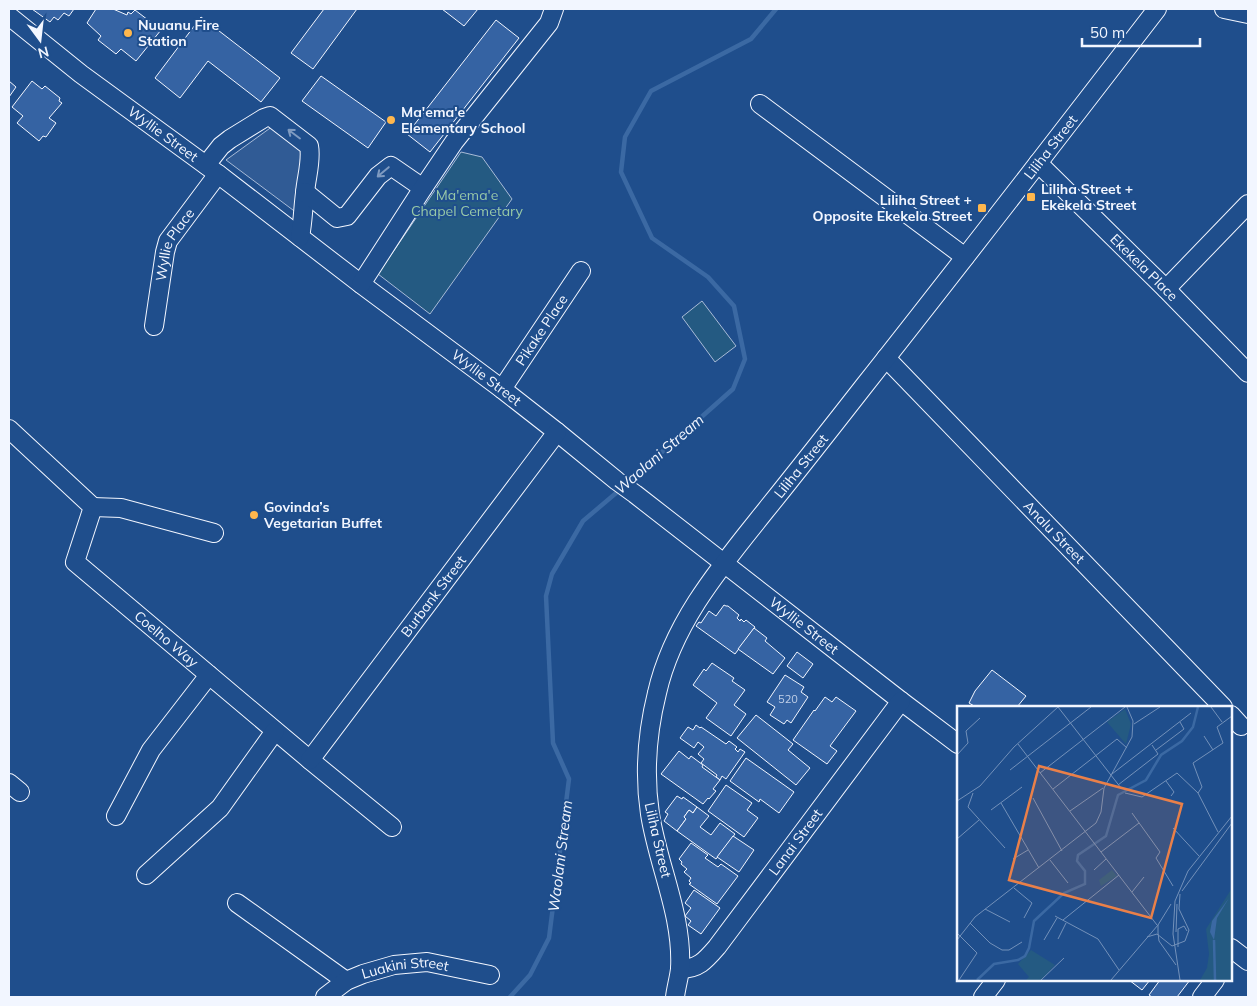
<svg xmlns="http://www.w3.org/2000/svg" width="1257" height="1006" font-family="Mulish,sans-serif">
<rect width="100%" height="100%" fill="#1f4e8c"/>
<g fill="#245a82" stroke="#a8bbd7">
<polygon points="461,152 482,157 512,199 430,314 378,274"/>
<polygon points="702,301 736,346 715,362 682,317"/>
</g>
<polygon fill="#305b95" stroke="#a8bbd7" points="273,126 311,155 309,222 226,160"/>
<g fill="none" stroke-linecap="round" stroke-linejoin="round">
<g stroke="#3b69a3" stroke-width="4.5">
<polyline points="627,483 733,389 745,359 734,306 708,277 652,238 621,172 625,137 651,91 751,39 776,9"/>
<polyline points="510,997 530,975 549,938 569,779 553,743 546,596 552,574 583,521 622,488"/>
</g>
</g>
<g fill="#3563a3" stroke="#f2f6ff">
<polygon points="32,9 74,9 69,16 64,13 58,20 54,17 50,22"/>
<polygon points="96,9 113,9 127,15 128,12 131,14 135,10 161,30 136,61 121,49 116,54 98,40 101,36 87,23"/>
<polygon points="324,9 357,9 313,69 291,53"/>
<polygon points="442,9 478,9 464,26"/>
<polygon points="201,17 280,78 261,102 208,61 180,98 155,78"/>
<polygon points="496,20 519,38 430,152 407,134"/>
<polygon points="321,76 386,122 368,148 302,101"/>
<polygon points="9,81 16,87 9,97"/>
<polygon points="32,81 42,89 45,86 60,98 59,101 62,103 49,118 56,123 46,137 43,136 39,141 17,123 23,116 12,107"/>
<polygon points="724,605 726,606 728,606 739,615 737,618 740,621 741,619 744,622 746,620 755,627 735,654 696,626 699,622 701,623 709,611 716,616"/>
<polygon points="754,628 767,638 765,641 785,658 773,674 738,649"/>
<polygon points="797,652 813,664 803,678 787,666"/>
<polygon points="712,663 734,678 732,681 745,690 734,705 746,714 731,736 706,718 717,703 693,685 704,669 706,671"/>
<polygon points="992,670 1026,696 1017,707 976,707 969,703 975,691"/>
<polygon points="785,675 804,687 801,692 808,697 791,723 787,720 784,724 770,715 775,707 767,702"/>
<polygon points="825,697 832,702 836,697 856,711 830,746 837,751 827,764 793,740 814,710 815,711"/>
<polygon points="756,715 793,744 788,750 810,768 796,785 737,738"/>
<polygon points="696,725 700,728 701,727 726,744 729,741 737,747 735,749 738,752 740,749 745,752 726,779 722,776 720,780 716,777 717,775 701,763 704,759 698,754 704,747 698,742 694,748 680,738 688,727 693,730"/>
<polygon points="679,751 689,759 691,756 703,765 702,767 720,780 713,789 716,791 709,799 708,798 703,804 661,774"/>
<polygon points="746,758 794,792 779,813 760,799 759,802 730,781"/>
<polygon points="726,785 752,803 747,810 758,818 744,837 708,811"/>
<polygon points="677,796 682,799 683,797 697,807 693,813 689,810 684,817 686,819 677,831 664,821 668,814 665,812"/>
<polygon points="697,807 709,816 700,827 711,835 720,823 735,834 716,859 677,831 686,819 684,817 689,810 693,813"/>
<polygon points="733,836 754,850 739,872 717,857"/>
<polygon points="691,843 708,855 705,858 718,867 721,864 738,876 717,904 689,884 691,883 689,881 691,878 684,872 687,869 681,864 682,862 679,859"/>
<polygon points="694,890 720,908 701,934 688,925 691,921 685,916 691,908 685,903"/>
<polygon points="1129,980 1150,980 1142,990"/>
<polygon points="1160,980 1190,980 1177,997 1152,997 1149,995"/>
</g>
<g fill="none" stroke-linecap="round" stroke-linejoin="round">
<defs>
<g id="minor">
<polyline points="1224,9 1248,14"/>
<path id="s1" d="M9,16L81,74L218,174L361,284L502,389L557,432L617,481L635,494L901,701L958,744"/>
<polyline points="760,104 965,257"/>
<path id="s2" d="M1038,163L1166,289L1248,373"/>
<path d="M206,165L221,146L230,139L264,118L270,116L309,146C312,161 306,178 305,193C303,208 303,222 300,237"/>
<polyline points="305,192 337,218 347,216 378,176 391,166 423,188"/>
<polyline points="361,284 423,188 454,142 549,23 554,9"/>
<polyline points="1166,289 1248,204"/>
<path id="s3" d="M154,326L165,252L168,241L218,174"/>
<path id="s4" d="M886,358L1223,707"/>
<path id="s5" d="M502,389L581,271"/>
<path id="s6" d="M9,429L93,507L75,562L310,760L392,827"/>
<polyline points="93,507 121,508 214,533"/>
<polyline points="1231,715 1241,726"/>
<path id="s7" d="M310,760L557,432"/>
<polyline points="9,783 20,792"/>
<polyline points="116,816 151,750 209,675"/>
<polyline points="146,875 220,808 275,731"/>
<polyline points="237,903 346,981"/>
<polyline points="1231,948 1248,961"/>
<path id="s8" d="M680,969C698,969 705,961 717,947L901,701"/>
<path id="s9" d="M325,997L346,981L363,974L394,965L427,962L490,975"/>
<path id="s10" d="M675,997C676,988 679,978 680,969C683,915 658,866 650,814C644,774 647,733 657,693C673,622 722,565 766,510C799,469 832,427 864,386C963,261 1060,135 1157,9"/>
<polyline points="983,997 996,980"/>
<polyline points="1202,997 1215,980"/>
</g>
</defs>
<use href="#minor" stroke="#f2f6ff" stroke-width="20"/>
<use href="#minor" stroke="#1f4e8c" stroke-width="18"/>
</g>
<defs><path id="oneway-shaft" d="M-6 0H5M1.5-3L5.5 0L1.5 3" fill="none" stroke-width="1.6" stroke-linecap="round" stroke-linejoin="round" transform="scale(1.25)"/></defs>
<g stroke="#7e9ac0">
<use href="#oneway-shaft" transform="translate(294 134) rotate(-143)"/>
<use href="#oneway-shaft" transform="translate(383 172) rotate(140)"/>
</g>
<g fill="#ffb74d" stroke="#1f4e8c" stroke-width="2">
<circle cx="128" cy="33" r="5"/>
<circle cx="391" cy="120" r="5"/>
<rect x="1026" y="192" width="10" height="10" rx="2.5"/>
<rect x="977" y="203" width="10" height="10" rx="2.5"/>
<circle cx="254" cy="515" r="5"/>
</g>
<g text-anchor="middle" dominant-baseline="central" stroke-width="4" stroke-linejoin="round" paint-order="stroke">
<g font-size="11" fill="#c3d1e8">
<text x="788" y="699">520</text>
</g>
<g font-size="14" font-weight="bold" fill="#f2f6ff" stroke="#1f4e8c" text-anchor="start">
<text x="138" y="25">Nuuanu Fire<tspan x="138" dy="16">Station</tspan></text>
<text x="401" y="112">Ma'ema'e<tspan x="401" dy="16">Elementary School</tspan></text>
<text x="1041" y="189">Liliha Street +<tspan x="1041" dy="16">Ekekela Street</tspan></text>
<text x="972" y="200" text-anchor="end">Liliha Street +<tspan x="972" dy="16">Opposite Ekekela Street</tspan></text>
<text x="264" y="507">Govinda’s<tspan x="264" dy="16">Vegetarian Buffet</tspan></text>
</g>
<g font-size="14" fill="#f2f6ff" stroke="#1f4e8c">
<text stroke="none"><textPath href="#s1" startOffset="194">Wyllie Street</textPath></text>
<text stroke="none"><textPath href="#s10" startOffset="985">Liliha Street</textPath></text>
<text stroke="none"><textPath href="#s3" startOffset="85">Wyllie Place</textPath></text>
<text stroke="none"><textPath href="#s2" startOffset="149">Ekekela Place</textPath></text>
<text stroke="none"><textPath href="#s5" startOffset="71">Pikake Place</textPath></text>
<text stroke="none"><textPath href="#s1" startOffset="599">Wyllie Street</textPath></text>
<text stroke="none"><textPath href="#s10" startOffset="580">Liliha Street</textPath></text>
<text stroke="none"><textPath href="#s4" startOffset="242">Analu Street</textPath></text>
<text stroke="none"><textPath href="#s7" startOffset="205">Burbank Street</textPath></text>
<text stroke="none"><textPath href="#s1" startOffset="1002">Wyllie Street</textPath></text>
<text stroke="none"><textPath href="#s6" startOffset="292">Coelho Way</textPath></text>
<text transform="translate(658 840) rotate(77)">Liliha Street</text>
<text stroke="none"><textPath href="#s8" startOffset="176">Lanai Street</textPath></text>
<text stroke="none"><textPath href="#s9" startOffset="88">Luakini Street</textPath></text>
</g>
<g font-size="14" fill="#97c8a6" stroke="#1f4e8c">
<text x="467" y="195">Ma'ema'e<tspan x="467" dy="16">Chapel Cemetary</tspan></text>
</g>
<g font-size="15" font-style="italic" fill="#f2f6ff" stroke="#1f4e8c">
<text transform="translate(659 454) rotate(-41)">Waolani Stream</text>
<text transform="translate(560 856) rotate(-83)">Waolani Stream</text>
</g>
</g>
<g transform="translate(957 706)">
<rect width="275" height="275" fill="#1f4e8c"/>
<path d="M168,3L174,18L169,38L150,16ZM155,164L160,170L144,180L142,174ZM275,182V274H243L250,262L252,248L249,223ZM74,244L98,259L84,274H69L72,271L61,258Z" fill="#245a82"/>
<path d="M272,192L260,212L257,234L253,226L255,215Z" fill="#3b69a3"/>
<path fill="none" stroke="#3b69a3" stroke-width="2.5" d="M257,234L258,274M20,274L37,258L61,254L68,250L72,242L77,215L107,187L128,178V165L120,155L121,149L149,130L161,89L189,74L204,49L225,35L236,21L241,1"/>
<path fill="none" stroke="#7391ba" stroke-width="1" d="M101,1L164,82M254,1L265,16M177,18L203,1M247,30L256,44M61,38L200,219M199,44L227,23L223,16M0,49L11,37L9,25L23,12M53,64L134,1M83,67L168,1M155,68L234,7M209,75L217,86L214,90M161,79L201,48L195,39M96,83L160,33L170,42M16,87L11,101L48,142M168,87L185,91L220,67L241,87M76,92L105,145M0,95L23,80L57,41L101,1M44,97L82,162M34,104L65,81M113,105L146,82M175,107L203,146L199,152L216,180M216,122L242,150M261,126L241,87L245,81L236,57L266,37L260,21L275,10M0,133L22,114M144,146L182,117M56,153L71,144M93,154L111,177M137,164L149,153M57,182L75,197L67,212M225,185L275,117M175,186L187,171M214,198L201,219V227L202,235L219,259M28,203L53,216M98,210L141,233L162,264M106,214L162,169M13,217L33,237L45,244H52L65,236M219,226L220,198M0,227L20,247L2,274M190,231L200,228L215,240L228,235L232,224L222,203L223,188M101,233L109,217M0,234L18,211L139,117L144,106L147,82L175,31L176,15L170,1M87,234L100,212M221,241V223L227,220L230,225M84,274L107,252M154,274L201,219M223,274L216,228L218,195L231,165L275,110"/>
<path fill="#ea8049" fill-opacity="0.15" stroke="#ea8049" stroke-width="2.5" d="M82,60L225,98L194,212L52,174Z"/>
<rect width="275" height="275" fill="none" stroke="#f2f6ff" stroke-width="2.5"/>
</g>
<rect width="1257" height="1006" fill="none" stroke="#f2f6ff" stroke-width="20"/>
<g transform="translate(40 40) rotate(165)" stroke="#1f4e8c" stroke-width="4" paint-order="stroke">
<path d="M0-4L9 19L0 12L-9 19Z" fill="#f2f6ff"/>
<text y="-8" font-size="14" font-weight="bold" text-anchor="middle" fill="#f2f6ff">N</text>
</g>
<path d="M1082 38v8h118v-8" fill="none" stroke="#f2f6ff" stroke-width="2.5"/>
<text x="1090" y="38" font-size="15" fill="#f2f6ff" stroke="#1f4e8c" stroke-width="4" paint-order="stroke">50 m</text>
</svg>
